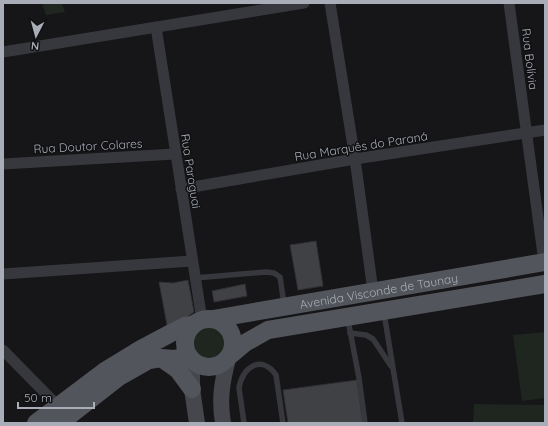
<svg xmlns="http://www.w3.org/2000/svg" width="548" height="426" font-family="Quicksand,sans-serif">
<rect width="100%" height="100%" fill="#161618"/>
<g fill="#1e261f">
<polygon points="42,3 70,3 62,4 65,12 46,15"/>
<circle cx="209" cy="343" r="19"/>
<polygon points="545,332 545,398 522,401 513,335"/>
<polygon points="474,404 545,405 545,423 473,423"/>
</g>
<g fill="#404145" stroke="#303034">
<polygon points="316,241 323,286 298,290 290,245"/>
<polygon points="188,280 194,312 179,323 167,325 159,282 173,283"/>
<polygon points="245,284 247,296 214,302 212,291"/>
<polygon points="357,380 363,423 288,423 283,390"/>
</g>
<g fill="none" stroke-linecap="round" stroke-linejoin="round">
<g stroke="#37383d" stroke-width="5.5">
<polyline points="195,278 266,272 274,273 280,277 284,304"/>
<polyline points="384,313 402,423"/>
<polyline points="348,320 359,378 365,423"/>
<polyline points="350,333 366,335 373,339 391,366"/>
<path d="M244,423L239,388C242,367 262,354 276,375L283,423"/>
</g>
<g stroke="#37383d" stroke-width="11">
<polyline points="330,3 355,159 373,291"/>
<polyline points="509,3 544,262"/>
<polyline points="156,27 202,320"/>
<polyline points="3,52 304,3"/>
<polyline points="3,164 175,154"/>
<polyline points="181,189 355,159 545,130"/>
<polyline points="3,274 192,261"/>
<polyline points="3,350 59,407"/>
</g>
<g stroke="#45474d" stroke-width="16">
<polyline points="192,360 192,389 197,423"/>
<path d="M223,423C219,399 222,382 228,359"/>
</g>
<g stroke="#53555c" stroke-width="18">
<circle cx="209" cy="343" r="24"/>
<path id="s1" d="M213,319L545,262"/>
<polyline points="232,354 245,343 268,330 545,284"/>
<polyline points="161,358 178,370 192,389"/>
<polyline points="36,423 105,371 141,349 173,332 185,326 192,325"/>
<polyline points="60,423 119,377 149,360 161,358 174,359 189,357"/>
</g>
</g>
<g text-anchor="middle" dominant-baseline="central" stroke-width="3" stroke-linejoin="round" paint-order="stroke">
<g font-size="12" fill="#a8adb8" stroke="#111113">
<text transform="translate(530 59) rotate(83)">Rua Bolívia</text>
<text transform="translate(88 146) rotate(-3)">Rua Doutor Colares</text>
<text transform="translate(361 146) rotate(-9)">Rua Marquês do Paraná</text>
<text transform="translate(191 171) rotate(81)">Rua Paraguai</text>
<text stroke="none"><textPath href="#s1" startOffset="168">Avenida Visconde de Taunay</textPath></text>
</g>
</g>
<rect width="548" height="426" fill="none" stroke="#a8adb8" stroke-width="8"/>
<g transform="translate(36 36) rotate(186)" stroke="#111113" stroke-width="3" paint-order="stroke">
<path d="M0-3L7 15L0 10L-7 15Z" fill="#a8adb8"/>
<text y="-6" font-size="11" font-weight="bold" text-anchor="middle" fill="#a8adb8">N</text>
</g>
<path d="M18 402v6h76v-6" fill="none" stroke="#a8adb8" stroke-width="2"/>
<text x="24" y="402" font-size="12" fill="#a8adb8" stroke="#111113" stroke-width="3" paint-order="stroke">50 m</text>
</svg>
